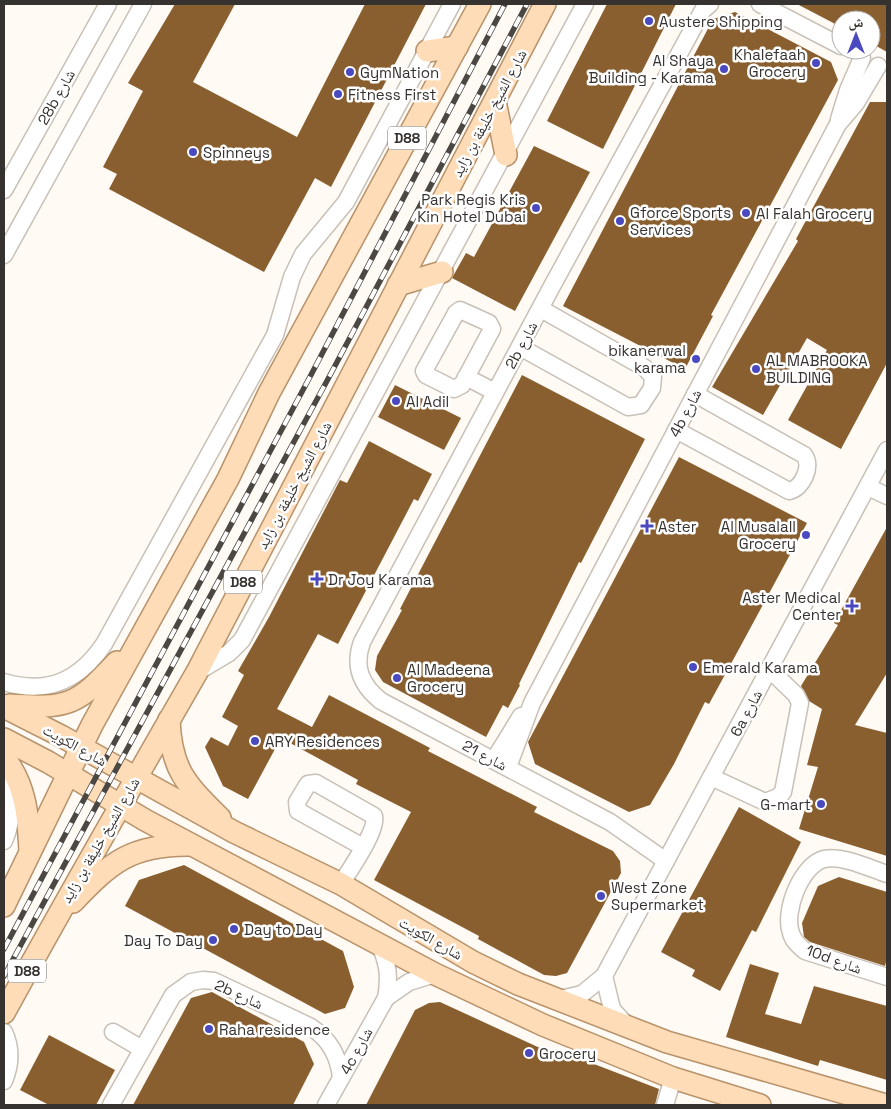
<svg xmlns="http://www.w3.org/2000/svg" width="891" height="1109" font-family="'Space Grotesk','Noto Naskh Arabic',sans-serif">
<rect width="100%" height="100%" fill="#fffaf4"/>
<g fill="#895f30">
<polygon points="175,4 235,4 193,82 297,137 365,4 426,4 331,187 315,178 264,272 109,189 117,174 103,167 143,91 128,83"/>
<polygon points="607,4 676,4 603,149 547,121"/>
<polygon points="797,4 887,4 887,52 871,43 871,20 841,20 841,27"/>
<polygon points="735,12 831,62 838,80 711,315 713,316 685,369 563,306 713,19"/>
<polygon points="870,102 887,102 887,363 841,449 788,420 827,350 807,338 763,415 712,387 798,241 796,239"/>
<polygon points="534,146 590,172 515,311 452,278 466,253 474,257"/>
<polygon points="522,375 645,439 581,563 579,562 519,684 520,685 508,708 503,705 486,737 383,682 375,670 377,656 402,610 400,609"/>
<polygon points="395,385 461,418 444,450 378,417"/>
<polygon points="369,441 432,474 418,501 414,499 338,644 318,634 277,709 312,727 329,695 430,748 428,751 537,807 534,812 613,851 620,861 621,873 567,973 556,976 544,975 478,939 479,936 374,880 411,812 356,784 358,780 281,738 248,799 223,786 205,747 211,737 228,746 238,726 222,717 244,675 238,671 269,617 340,480 347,483"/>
<polygon points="679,457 807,523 739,649 709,704 705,702 674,764 650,805 629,812 535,764 528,742"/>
<polygon points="887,527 887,673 855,725 887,733 887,856 799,829 818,767 807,765 822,709 809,701 801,686 838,625 834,623"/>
<polygon points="739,807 801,842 756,932 752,930 720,991 692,976 695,970 661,952"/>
<polygon points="184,865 343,951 354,987 345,1008 325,1014 125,906 139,880"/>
<polygon points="839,877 887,892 887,958 885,966 810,942 804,937 802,923 818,886"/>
<polygon points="750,964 779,973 765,1014 801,1024 814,986 887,1006 887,1080 820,1060 818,1066 726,1037"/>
<polygon points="212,992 304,1042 314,1064 293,1105 133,1105 191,998"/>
<polygon points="440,1002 553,1054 555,1049 659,1089 655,1105 366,1105 415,1010 429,1003"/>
<polygon points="49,1035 115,1070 96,1105 49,1105 20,1090"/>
</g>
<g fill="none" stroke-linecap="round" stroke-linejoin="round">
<defs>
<g id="minor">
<polyline points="760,4 841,46"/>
<polyline points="839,119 848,90 862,58"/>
<polyline points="4,190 108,4"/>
<polyline points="4,255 143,4"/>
<polygon points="460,310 489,323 492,329 462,385 454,389 426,375 424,371 456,313"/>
<polyline points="520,347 628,407 641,405 652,388 653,377 645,368 541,309"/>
<polyline points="466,377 495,392"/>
<path d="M676,430L789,491C802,489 813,466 804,455L695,394"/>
<polyline points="868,487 887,496"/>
<polyline points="197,672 229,653 242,640 585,4"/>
<path d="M4,682C47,695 79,681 104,644L275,335L292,277L303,254L346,202L452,4"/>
<polyline points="494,760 521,716"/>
<polyline points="508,767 532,703 838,124 856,103 878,66"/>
<path d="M4,774C13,797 14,818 4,841"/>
<polyline points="711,777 765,802 778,797 783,792 800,703 796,695 769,669"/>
<path d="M666,861L610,822L381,701C361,685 353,667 362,642L551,288L703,10L710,4"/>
<path d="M887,874C869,868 843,855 824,859C801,865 783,912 791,933C793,941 799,946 805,951L887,977"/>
<path d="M341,884C349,871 378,830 374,816L316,783L308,784L297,802L298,811L363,847"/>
<polyline points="604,976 612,1009 628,1027"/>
<polyline points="386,998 409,982 435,974"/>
<polyline points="556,1000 582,994 604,976 887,450"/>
<path d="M4,1032C12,1049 11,1064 4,1081"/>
<polyline points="113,1032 142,1049"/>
<path d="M111,1105L173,995L191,982L203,980L214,981L311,1027C330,1040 338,1055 341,1077"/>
<path d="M326,1105L386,998C390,977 388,961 378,942"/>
<polyline points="665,1105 673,1078"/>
</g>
<g id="major">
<polyline points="427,51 457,47"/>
<polyline points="495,101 506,155"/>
<polyline points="398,285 442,272"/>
<path d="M9,705C69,709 77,705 117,662"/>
<polyline points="4,707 61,736 234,832 341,884 473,962 518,984 667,1042 886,1105"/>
<path d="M169,720C171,770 186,784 220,818"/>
<polyline points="4,739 48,762 145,820 435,974 543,1025 673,1078 760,1105"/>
<path d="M4,757C26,786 28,815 30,851"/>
<path d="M73,902C111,862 131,845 188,845"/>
<polyline points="4,906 92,725 228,479 269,393 480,4"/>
<path d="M4,1013C67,898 132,785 197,672L545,4"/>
</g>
</defs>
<use href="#minor" stroke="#c8c0b7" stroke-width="19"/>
<use href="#major" stroke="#b7926a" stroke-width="24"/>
<use href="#minor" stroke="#fff" stroke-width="16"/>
<use href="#major" stroke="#fedcb8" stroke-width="21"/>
<defs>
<g id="rail">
<polyline points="4,949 312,373 505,4"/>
<polyline points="4,976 328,379 527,4"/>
</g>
</defs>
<use href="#rail" stroke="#4b4743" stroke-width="5.5"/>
<use href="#rail" stroke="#fff" stroke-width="4" stroke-dasharray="11" stroke-linecap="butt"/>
</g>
<g fill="#4a49bf" stroke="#fff" stroke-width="2">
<circle cx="649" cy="21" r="5"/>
<circle cx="816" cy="63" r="5"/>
<circle cx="724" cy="69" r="5"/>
<circle cx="350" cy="72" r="5"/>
<circle cx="338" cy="94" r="5"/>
<circle cx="193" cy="152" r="5"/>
<circle cx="536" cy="208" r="5"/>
<circle cx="746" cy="213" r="5"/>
<circle cx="620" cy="221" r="5"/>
<circle cx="696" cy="359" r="5"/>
<circle cx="756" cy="369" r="5"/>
<circle cx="396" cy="401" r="5"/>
<path d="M644.5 518.5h5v5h5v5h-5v5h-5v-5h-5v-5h5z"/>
<circle cx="806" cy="535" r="5"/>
<path d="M314.5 571.5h5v5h5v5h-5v5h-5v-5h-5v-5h5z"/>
<path d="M849.5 598.5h5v5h5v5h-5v5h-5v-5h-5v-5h5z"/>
<circle cx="693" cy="667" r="5"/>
<circle cx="397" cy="678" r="5"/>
<circle cx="255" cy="741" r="5"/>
<circle cx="821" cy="804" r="5"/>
<circle cx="601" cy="896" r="5"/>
<circle cx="234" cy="929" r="5"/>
<circle cx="213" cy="940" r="5"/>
<circle cx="209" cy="1029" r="5"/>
<circle cx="529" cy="1053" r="5"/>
</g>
<g text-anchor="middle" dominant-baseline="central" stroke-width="5" stroke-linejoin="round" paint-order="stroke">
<g fill="#fff" stroke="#72706d" stroke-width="1">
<rect x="388" y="126.5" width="38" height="23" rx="4"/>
<rect x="224" y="570.5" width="38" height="23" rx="4"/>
<rect x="8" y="959.5" width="38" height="23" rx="4"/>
</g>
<g font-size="14" font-weight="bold" fill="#36322f">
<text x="407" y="138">D88</text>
<text x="243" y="582">D88</text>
<text x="27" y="971">D88</text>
</g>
<g font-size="15" fill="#36322f" stroke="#fff" text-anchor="start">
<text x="659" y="21">Austere Shipping</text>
<text x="806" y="54" text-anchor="end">Khalefaah<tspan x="806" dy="17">Grocery</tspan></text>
<text x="714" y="60" text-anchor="end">Al Shaya<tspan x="714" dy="17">Building - Karama</tspan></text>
<text x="360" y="72">GymNation</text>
<text x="348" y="94">Fitness First</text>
<text x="203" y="152">Spinneys</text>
<text x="526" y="199" text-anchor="end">Park Regis Kris<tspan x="526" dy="17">Kin Hotel Dubai</tspan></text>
<text x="630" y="212">Gforce Sports<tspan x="630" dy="17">Services</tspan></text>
<text x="756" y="213">Al Falah Grocery</text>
<text x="686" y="350" text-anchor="end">bikanerwal<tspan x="686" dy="17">karama</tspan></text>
<text x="766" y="360">AL MABROOKA<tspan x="766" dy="17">BUILDING</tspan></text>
<text x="406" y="401">Al Adil</text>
<text x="658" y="526">Aster</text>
<text x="796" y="526" text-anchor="end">Al Musalall<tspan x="796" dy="17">Grocery</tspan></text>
<text x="328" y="579">Dr Joy Karama</text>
<text x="841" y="597" text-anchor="end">Aster Medical<tspan x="841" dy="17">Center</tspan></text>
<text x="703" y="667">Emerald Karama</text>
<text x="407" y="669">Al Madeena<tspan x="407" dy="17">Grocery</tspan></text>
<text x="265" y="741">ARY Residences</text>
<text x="811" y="804" text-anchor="end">G-mart</text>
<text x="611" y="887">West Zone<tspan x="611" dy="17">Supermarket</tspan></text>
<text x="244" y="929">Day to Day</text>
<text x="203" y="940" text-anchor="end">Day To Day</text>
<text x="219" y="1029">Raha residence</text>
<text x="539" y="1053">Grocery</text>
</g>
<g font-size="15" fill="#36322f" stroke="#fff">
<text transform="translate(56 97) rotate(-61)">28b شارع</text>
<text transform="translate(489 113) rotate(-62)">شارع الشيخ خليفة بن زايد</text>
<text transform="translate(521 345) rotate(-62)">2b شارع</text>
<text transform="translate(685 413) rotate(-62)">4b شارع</text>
<text transform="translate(294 485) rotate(-62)">شارع الشيخ خليفة بن زايد</text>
<text transform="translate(746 713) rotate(-62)">6a شارع</text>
<text transform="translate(75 745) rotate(29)">شارع الكويت</text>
<text transform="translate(485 755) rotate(28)">شارع 21</text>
<text transform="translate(100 840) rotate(-60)">شارع الشيخ خليفة بن زايد</text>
<text transform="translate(431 938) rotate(30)">شارع الكويت</text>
<text transform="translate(834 959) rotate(20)">10d شارع</text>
<text transform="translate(239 994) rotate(24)">2b شارع</text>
<text transform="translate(356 1051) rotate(-61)">4c شارع</text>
</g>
</g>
<rect width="891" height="1109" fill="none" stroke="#36322f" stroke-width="10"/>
<g transform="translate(856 35)"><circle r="24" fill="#ffffff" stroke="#afadac"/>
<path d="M0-4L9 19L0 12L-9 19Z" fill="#4a49bf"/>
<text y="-8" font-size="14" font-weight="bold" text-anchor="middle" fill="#36322f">ش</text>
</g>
</svg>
